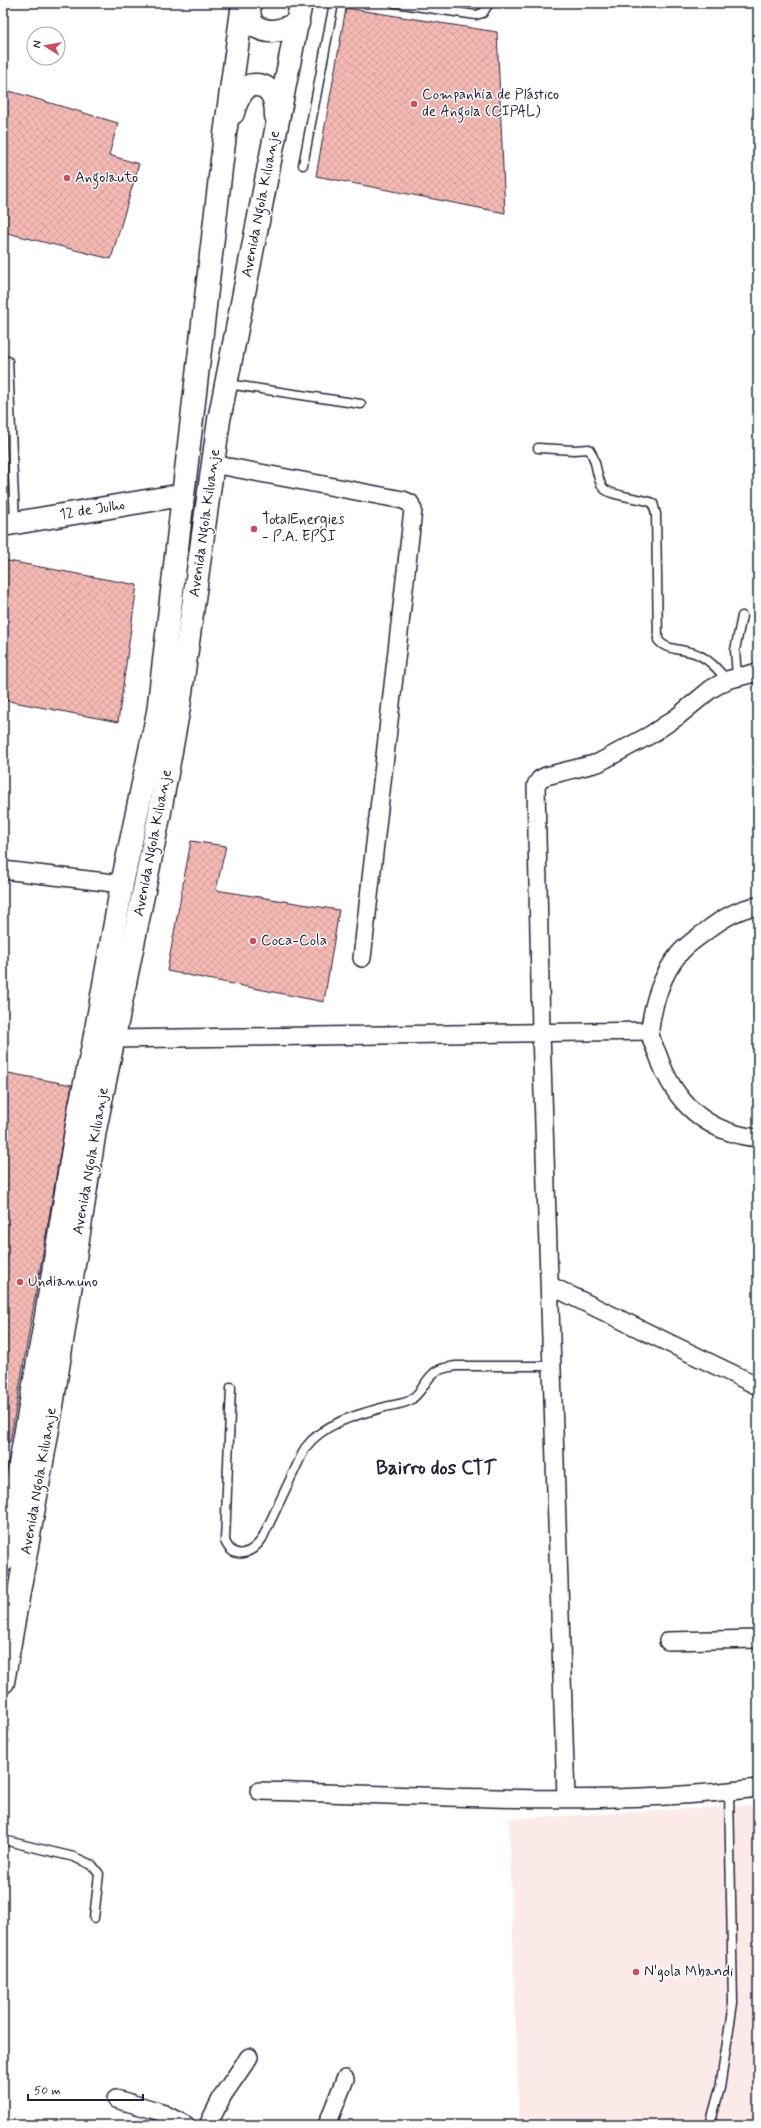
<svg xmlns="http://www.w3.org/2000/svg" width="761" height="2128" font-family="Mynerve,sans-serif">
<defs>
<pattern id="building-cross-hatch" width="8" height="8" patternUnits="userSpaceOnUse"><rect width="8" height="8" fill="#f5b9b3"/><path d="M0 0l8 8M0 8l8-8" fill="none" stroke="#d29f9b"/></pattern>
</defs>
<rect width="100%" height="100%" fill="#fff"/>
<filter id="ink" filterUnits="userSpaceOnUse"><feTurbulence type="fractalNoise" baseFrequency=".025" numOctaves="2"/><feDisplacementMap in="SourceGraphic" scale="8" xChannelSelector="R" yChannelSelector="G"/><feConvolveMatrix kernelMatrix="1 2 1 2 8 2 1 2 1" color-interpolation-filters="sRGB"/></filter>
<g filter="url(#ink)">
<polygon fill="#fceae8" points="758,1805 758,2125 519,2125 509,1819"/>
<g fill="url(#building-cross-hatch)" stroke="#22223b">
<polygon points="346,8 497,32 505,213 316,176"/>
<polygon points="3,89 118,123 109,155 139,164 111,259 3,232"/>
<polygon points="3,560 137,585 118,722 3,700"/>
<polygon points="191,841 226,846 216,890 339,910 324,1002 167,971"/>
<polygon points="3,1072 72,1085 10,1442 3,1442"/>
</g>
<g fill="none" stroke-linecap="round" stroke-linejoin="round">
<defs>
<g id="lane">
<polyline points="395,3 476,15 483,13 489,3"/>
<polyline points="303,165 334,3"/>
<polyline points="8,361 15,522"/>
<polyline points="227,384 361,404"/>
<path d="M538,448L574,450L589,449C598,462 595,474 602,486C607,497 641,497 653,503L656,514L658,640C667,652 686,648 699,655C711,661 718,670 727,680"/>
<polyline points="737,677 735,650 742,616"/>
<path d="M231,1387L225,1541C234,1562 252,1553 262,1539L305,1448C324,1423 356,1415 385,1407C393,1405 402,1404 409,1401C421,1394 424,1382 433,1374C439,1368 449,1367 456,1366H553"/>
<polyline points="3,1840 74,1857 92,1865 99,1874 94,1918"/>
<polyline points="710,2125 720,2088 733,2003 729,1791"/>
</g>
<g id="street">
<polyline points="213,464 403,500 410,503 413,510 362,958"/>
<polyline points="3,870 122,884"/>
<path d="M758,906C738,908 720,920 705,932C696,939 686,945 679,954C662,974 653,1003 650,1029C649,1037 655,1048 658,1055C674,1103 707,1133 758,1138"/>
<polyline points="112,1039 650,1031"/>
<polyline points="551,1286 758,1386"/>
<polyline points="668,1641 758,1639"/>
<path d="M259,1791C424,1795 594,1808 758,1788"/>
<polyline points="566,1798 541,1032 536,785 540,779 546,776 598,763 650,735 677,717 711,689 727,680 758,672"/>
<polyline points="116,2099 158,2111 186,2125"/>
<polyline points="208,2125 223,2095 249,2057"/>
<polyline points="327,2125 345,2079"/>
</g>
<g id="secondary">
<path d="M248,3L251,23C267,36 281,31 298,23"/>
<path d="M233,113C235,105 238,97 244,90C246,87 250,85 254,85C272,84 276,101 276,116"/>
<polyline points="3,525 182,495"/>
<polyline points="3,1561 45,1322 80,1106 93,1046 122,884 158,712 225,134 243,3"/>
<polyline points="3,1682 52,1406 95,1130 159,817 179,707 219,420 301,3"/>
</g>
</defs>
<use href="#lane" stroke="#22223b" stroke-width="11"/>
<use href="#street" stroke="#22223b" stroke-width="20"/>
<use href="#secondary" stroke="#22223b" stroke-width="25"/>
<use href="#lane" stroke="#fff" stroke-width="8"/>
<use href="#street" stroke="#fff" stroke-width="17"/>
<use href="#secondary" stroke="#fff" stroke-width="22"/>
</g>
</g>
<g fill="#d1495b" stroke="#fff" stroke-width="1.5">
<circle cx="414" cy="104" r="4"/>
<circle cx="67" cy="178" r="4"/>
<circle cx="254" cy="529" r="4"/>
<circle cx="253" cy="941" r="4"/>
<circle cx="20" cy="1282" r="4"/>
<circle cx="636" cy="1972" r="4"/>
</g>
<g text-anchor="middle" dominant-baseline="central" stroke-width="3" stroke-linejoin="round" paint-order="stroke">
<g font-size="15" fill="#22223b" stroke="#fff" text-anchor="start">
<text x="422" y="95">Companhia de Plástico<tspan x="422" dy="17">de Angola (CIPAL)</tspan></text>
<text x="75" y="178">Angolauto</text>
<text x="262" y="520">TotalEnergies<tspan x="262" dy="17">- P.A. EPSI</tspan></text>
<text x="261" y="941">Coca-Cola</text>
<text x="28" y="1282">Undianuno</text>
<text x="644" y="1972">N'gola Mbandi</text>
</g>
<g font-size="15" fill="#22223b" stroke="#fff">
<text transform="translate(261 204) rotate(-79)">Avenida Ngola Kiluanje</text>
<text transform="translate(92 510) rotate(-9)">12 de Julho</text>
<text transform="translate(205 523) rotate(-82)">Avenida Ngola Kiluanje</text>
<text transform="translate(153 843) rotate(-79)">Avenida Ngola Kiluanje</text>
<text transform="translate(91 1161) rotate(-80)">Avenida Ngola Kiluanje</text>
<text transform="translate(39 1481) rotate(-80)">Avenida Ngola Kiluanje</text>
</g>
<g font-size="19" font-weight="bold" fill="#22223b" stroke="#fff">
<text x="436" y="1468">Bairro dos CTT</text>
</g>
</g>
<rect width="761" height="2128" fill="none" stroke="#fff" stroke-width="16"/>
<rect x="8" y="8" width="745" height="2112" fill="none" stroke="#22223b" stroke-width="1.5" filter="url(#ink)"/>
<g transform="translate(46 46) rotate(281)"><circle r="19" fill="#ffffff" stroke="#a7a7b1"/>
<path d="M0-3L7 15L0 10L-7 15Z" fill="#d1495b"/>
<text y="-6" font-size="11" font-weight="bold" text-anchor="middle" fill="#22223b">N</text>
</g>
<path d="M28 2094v6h115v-6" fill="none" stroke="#22223b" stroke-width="2"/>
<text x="34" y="2094" font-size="12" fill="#22223b" stroke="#ffffff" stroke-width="3" paint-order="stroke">50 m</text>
</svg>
